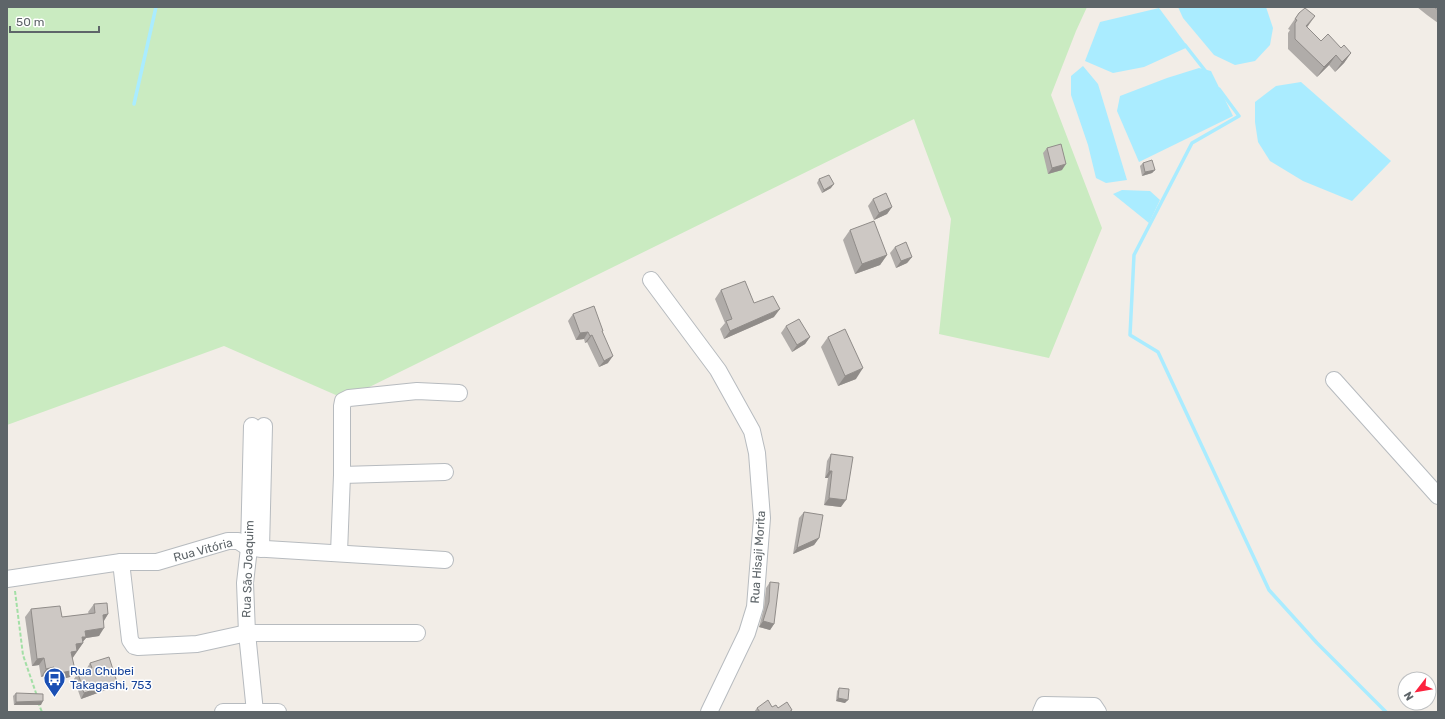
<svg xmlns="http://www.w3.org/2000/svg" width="1445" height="719" font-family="Rubik,sans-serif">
<rect width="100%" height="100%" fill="#f2ede7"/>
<polygon fill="#caebc1" points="7,7 1087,7 1076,31 1051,95 1102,228 1049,358 939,334 951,219 914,119 345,399 224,346 7,425"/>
<g fill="#aaecff">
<polygon points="1178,7 1266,7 1273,28 1270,45 1255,61 1235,65 1214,55 1183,18"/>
<polygon points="1159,8 1188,47 1144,67 1113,73 1085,61 1100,22"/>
<polygon points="1083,66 1098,84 1127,180 1106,183 1096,178 1088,145 1071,95 1071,76"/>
<polygon points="1199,68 1211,71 1233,116 1139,162 1117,111 1120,96 1167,78"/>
<polygon points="1301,82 1391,161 1352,201 1303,181 1270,161 1258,142 1255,122 1255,102 1276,86"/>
<polygon points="1122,190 1150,191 1160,200 1149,223 1113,194"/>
</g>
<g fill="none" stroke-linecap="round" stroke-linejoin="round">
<g stroke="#aaecff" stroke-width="3.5">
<polyline points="1185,45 1207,73"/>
<polyline points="1219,89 1239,116 1192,143 1134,255 1130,335 1158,352 1269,590 1317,643 1386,712"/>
<polyline points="134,104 156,7"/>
</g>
<defs>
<g id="minor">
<polyline points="651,280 718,370 752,431 757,453 762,518 755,607 747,633 709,712"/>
<polyline points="1334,380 1438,496"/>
<polyline points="252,426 249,548 245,583 247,633 255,712"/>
<polyline points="342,475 445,472"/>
<polyline points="261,549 264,426"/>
<polyline points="339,553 342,475 342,406 343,401 349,398 417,391 459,393"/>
<polyline points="121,562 130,640 134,646 138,647 197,644 247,633 417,633"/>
<polyline points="7,579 121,562 157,562 228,541 238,541 249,548 445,560"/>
<polyline points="223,712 278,712"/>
<polyline points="1041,712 1044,705 1094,706 1098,712"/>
</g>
</defs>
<use href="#minor" stroke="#b7bbbf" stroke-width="18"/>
<g stroke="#a3dfa6" stroke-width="2" stroke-dasharray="4 2" stroke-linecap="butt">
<polyline points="15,591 23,655 37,696"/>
<polyline points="38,702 42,712"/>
</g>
<use href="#minor" stroke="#fff" stroke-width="16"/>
</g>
<g fill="#b0aca9">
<polygon points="1417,7 1438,7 1438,23 1427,15"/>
<polygon points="1299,13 1307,27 1321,41 1341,48 1351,53 1344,63 1335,72 1329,65 1317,77 1288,49 1288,33 1290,30 1288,29"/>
<polygon points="1047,148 1062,170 1048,174 1043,153"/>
<polygon points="1143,163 1155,170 1152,173 1142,176 1140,166"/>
<polygon points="819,179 831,188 822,193 817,183"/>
<polygon points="873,199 892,207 887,214 874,220 868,206"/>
<polygon points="850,230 887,255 880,265 855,274 843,240"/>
<polygon points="895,247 912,257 907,263 896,268 890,253"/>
<polygon points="721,290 754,303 774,317 724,339 720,329 725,323 715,299"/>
<polygon points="573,314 602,333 608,363 599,367 587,342 585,343 584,339 576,340 568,321"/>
<polygon points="786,326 810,337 805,344 792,352 781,333"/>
<polygon points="828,337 856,379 838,386 821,347"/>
<polygon points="831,454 841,507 824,505 828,478 825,478 827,461"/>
<polygon points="804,512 819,538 814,545 793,554 799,518"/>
<polygon points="770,582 774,624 770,630 759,627 764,608 766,588"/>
<polygon points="94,604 108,614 104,621 99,636 86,638 82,642 83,643 72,658 70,677 50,682 48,675 41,677 39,665 32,666 25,617 31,609 62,617 89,614 88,612"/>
<polygon points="90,663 117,682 114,687 81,699 74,679 78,673 87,670 87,668"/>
<polygon points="839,688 845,703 836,701 837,691"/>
<polygon points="16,693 41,705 14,705 13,696"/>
<polygon points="772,707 778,708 791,712 754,712 757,708"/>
</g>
<g fill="#908c89">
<polygon points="1315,16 1308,26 1299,36 1306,26"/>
<polygon points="1351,53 1344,63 1335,72 1342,62"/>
<polygon points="1336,55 1329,65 1317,77 1324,67"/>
<polygon points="1066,164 1062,170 1048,174 1052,168"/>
<polygon points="1155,170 1152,173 1142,176 1145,172"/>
<polygon points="834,184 831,188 822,193 824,190"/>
<polygon points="892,207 887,214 874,220 879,213"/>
<polygon points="887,255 880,265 855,274 862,264"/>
<polygon points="912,257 907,263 896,268 901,261"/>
<polygon points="780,309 774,317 724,339 730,331"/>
<polygon points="588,332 584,339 576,340 580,333"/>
<polygon points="592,335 587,342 585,343 590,336"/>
<polygon points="810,337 805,344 792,352 797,345"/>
<polygon points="613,356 608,363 599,367 604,361"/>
<polygon points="863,368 856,379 838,386 845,376"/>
<polygon points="829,471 832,471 828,478 825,478"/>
<polygon points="829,498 846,500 841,507 824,505"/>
<polygon points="819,538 814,545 793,554 797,548"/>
<polygon points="108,614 103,622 103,615"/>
<polygon points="763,621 774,624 770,630 759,627"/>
<polygon points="104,628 99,636 86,638 81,644 83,643 72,659 66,659 85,631"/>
<polygon points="44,658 39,665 32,666 37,659"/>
<polygon points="54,667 48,675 41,677 46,669"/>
<polygon points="75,670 70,677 50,682 55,674"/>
<polygon points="117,682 114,687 81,699 84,693"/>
<polygon points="838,698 848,700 845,703 836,701"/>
<polygon points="43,701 41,705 14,705 16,702"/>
</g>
<g fill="#cdc8c4" stroke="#908c89">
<polygon points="1434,7 1438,7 1438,10"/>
<polygon points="1305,8 1315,16 1306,26 1321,41 1328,34 1341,48 1344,45 1351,53 1342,62 1336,55 1324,67 1295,39 1295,23 1297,20 1295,19 1299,13"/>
<polygon points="1061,144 1066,164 1052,168 1047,148"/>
<polygon points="1152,160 1155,170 1145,172 1143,163"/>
<polygon points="829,175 834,184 824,190 819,179"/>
<polygon points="886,193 892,207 879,213 873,199"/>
<polygon points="874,221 887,255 862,264 850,230"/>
<polygon points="906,242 912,257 901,261 895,247"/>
<polygon points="745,281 754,303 773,296 780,309 730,331 726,321 732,319 721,290"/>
<polygon points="594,306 603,331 602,331 613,356 604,361 592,335 590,336 588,332 580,333 573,314"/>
<polygon points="799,319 810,337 797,345 786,326"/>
<polygon points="845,329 863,368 845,376 828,337"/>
<polygon points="831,454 853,457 846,500 829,498 832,471 829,471"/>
<polygon points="804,512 823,515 819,538 797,548"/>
<polygon points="770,582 779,583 774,624 763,621 769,602"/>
<polygon points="107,603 108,614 103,615 104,628 85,631 86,637 82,637 83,643 76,644 77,651 71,652 75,670 55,674 54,667 46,669 44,658 37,659 31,609 60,606 62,617 95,613 94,604"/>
<polygon points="109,657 117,682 84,693 78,673 92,668 90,663"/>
<polygon points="839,688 849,689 848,700 838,698"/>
<polygon points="16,693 43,694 43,701 16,702"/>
<polygon points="768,700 772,707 776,705 778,708 787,702 792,710 789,712 760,712 757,708"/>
</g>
<defs>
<symbol id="bus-pin" viewBox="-11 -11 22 30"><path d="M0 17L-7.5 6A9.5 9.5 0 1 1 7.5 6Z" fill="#1a4fb4" stroke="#fff"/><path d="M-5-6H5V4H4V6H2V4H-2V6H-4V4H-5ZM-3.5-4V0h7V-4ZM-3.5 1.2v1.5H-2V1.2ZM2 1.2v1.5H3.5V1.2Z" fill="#fff"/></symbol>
</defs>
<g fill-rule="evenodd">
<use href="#bus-pin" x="42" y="666" width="25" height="34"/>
</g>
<g text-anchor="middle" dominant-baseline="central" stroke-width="3" stroke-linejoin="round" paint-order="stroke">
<g font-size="12" fill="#5e6569" stroke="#fff">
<text transform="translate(203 550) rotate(-15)">Rua Vitória</text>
<text transform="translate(758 557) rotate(-86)">Rua Hisaji Morita</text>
<text transform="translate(248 569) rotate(-88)">Rua São Joaquim</text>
</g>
<g font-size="12" fill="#164399" stroke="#fff" text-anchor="start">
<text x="70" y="671">Rua Chubei<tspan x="70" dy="14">Takagashi, 753</tspan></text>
</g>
</g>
<rect width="1445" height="719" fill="none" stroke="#5e6569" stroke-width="16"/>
<g transform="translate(1417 691) rotate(239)"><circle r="19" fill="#ffffff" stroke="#bfc1c3"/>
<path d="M0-3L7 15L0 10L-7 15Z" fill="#fc233f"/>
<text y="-6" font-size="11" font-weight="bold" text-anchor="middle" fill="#5e6569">N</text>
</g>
<path d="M10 26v6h89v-6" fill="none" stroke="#5e6569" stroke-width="2"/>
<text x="16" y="26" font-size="12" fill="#5e6569" stroke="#ffffff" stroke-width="3" paint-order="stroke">50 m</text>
</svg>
